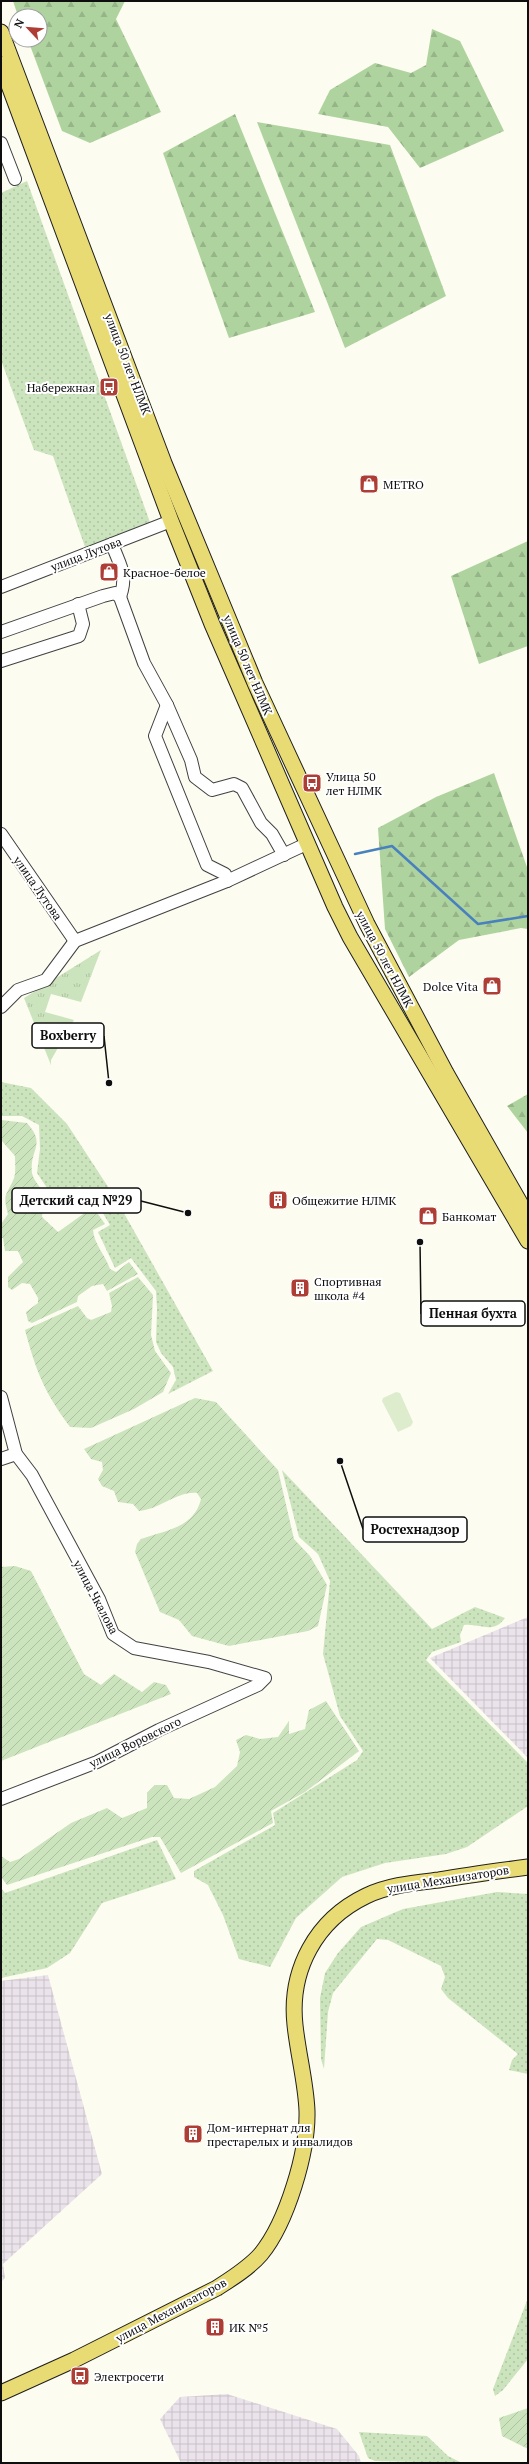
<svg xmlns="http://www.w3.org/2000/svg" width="529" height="2464" font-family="'PT Serif',serif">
<defs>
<pattern id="industrial-grid" width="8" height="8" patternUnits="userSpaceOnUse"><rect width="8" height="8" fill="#ebe3eb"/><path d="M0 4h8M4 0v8" fill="none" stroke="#c8c2c8"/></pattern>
<pattern id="grass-dots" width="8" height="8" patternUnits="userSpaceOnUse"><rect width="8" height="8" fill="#cce4bd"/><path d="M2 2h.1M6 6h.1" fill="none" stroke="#aec2a1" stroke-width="1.8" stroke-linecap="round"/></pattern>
<pattern id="forest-firs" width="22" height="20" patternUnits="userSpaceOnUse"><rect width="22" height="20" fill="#afd39e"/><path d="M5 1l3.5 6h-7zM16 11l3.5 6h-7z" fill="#95b487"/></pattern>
<pattern id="park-tufts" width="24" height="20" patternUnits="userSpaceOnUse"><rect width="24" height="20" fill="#cce4bd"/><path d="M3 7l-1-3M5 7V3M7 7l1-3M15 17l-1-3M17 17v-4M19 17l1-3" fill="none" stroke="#aec2a1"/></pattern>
<pattern id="garden-furrows" width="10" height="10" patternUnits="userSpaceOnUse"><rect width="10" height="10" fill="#cce4bd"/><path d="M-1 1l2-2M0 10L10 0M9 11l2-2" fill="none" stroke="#aec2a1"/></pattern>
</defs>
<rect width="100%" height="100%" fill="#fdfcf0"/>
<g fill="url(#industrial-grid)">
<polygon points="528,1617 528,1758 430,1658"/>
<polygon points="48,1975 102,2174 3,2264 5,2278 1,2282 1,1981"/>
<polygon points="227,2394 337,2429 359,2456 361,2463 181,2463 160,2419 180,2397"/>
</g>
<g fill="url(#grass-dots)">
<polygon points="27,181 151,525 85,547 53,456 34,450 1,360 1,193"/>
<polygon points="1,1082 31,1088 67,1124 116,1199 213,1371 168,1394 176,1380 173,1367 161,1353 156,1342 157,1309 156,1291 131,1258 115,1268 98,1232 110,1225 98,1205 80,1186 53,1197 37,1173 40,1149 39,1125 22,1116 1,1116"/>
<path d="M282,1470L432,1629L475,1607L505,1618C493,1635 480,1623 464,1625L460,1635L461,1642L432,1652L426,1660L528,1763V1806L467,1847L446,1854L385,1863L342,1877L296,1918L270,1967L239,1959L223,1915L208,1885L194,1877V1871L275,1825L273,1813L357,1760L363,1751L340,1716L323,1654L330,1581L318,1554L299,1537Z"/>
<polygon points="157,1840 176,1879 102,1903 70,1953 47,1968 1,1978 1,1888 5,1893"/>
<polygon points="497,1892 528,1894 528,2074 509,2070 512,2060 518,2054 448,1998 441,1989 445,1977 441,1966 388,1940 377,1939 333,1993 328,2012 324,2069 321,2059 320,1998 325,1973 338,1953 361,1927 403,1909"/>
<polygon points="528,2298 528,2359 503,2390 495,2396 493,2389"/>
<polygon points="359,2432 427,2436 448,2456 462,2463 375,2461 368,2458"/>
</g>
<g fill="url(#forest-firs)">
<polygon points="13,1 125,1 116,19 161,112 90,143 62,131 28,40 40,40 40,16 18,16"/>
<polygon points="432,29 460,41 504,131 420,168 388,127 318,114 330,90 375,63 411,73 426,65"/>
<polygon points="235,114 315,312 229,338 163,153"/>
<polygon points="257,122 390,145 446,296 345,348"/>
<polygon points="528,541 528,646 479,664 451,576"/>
<polygon points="494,773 528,870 528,929 521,928 459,940 409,977 385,929 378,828 436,797"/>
<polygon points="528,1094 528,1133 507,1106"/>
</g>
<polygon fill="url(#park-tufts)" points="101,950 81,1002 51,994 45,1012 74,1020 51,1060 51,1065 24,998"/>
<g fill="url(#garden-furrows)">
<path d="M1,1120L27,1123C47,1145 29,1149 32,1173C34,1182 44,1192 50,1199L43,1206L42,1217L58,1232L93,1207L105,1224L93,1230C94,1244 106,1256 110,1269L116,1272L129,1262L138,1274L107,1291L103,1284L92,1286L78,1296L77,1302L32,1323L28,1321L26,1312L38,1303V1298L30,1284L22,1283L12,1290L8,1287V1277L23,1262L18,1251H5L3,1238H1V1224L8,1214C2,1192 7,1196 14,1178C16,1172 15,1163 15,1156L1,1140Z"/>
<path d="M138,1277L153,1295L151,1335L155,1351L171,1373L163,1392L134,1409L91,1428L70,1427C44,1392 36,1371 25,1330L78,1306L87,1318L91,1320L111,1312L112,1306L109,1293Z"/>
<path d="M195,1398L216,1402L278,1470L294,1539L310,1556L327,1585L318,1626L308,1631L229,1646L192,1636L179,1620L160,1612L135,1552L137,1544L141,1539C166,1530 194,1528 201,1499L197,1493C177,1491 159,1510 139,1511L133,1504L118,1502L114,1491L102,1486L98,1479L103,1470L102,1462L91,1459L84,1449Z"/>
<polygon points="15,1566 31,1571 84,1674 101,1685 114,1674 142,1692 154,1682 166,1685 171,1694 1,1761 1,1567"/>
<polygon points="326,1701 359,1751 305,1792 271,1811 273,1823 181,1873 160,1837 152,1837 7,1885 1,1877 1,1856 10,1862 19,1859 71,1823 107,1808 122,1818 147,1808 147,1793 155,1785 167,1785 174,1798 189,1799 215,1787 237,1766 240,1752 236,1740 246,1735 260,1739 278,1737 289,1721 289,1734 305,1729 309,1710"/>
<polygon points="528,2408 528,2449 502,2436 499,2418"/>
</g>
<polygon fill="#deecce" points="396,1392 400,1393 413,1422 411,1426 398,1432 382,1401 383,1398"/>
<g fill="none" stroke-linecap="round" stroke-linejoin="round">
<polyline stroke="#4981be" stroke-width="2.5" points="355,854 392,846 478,924 528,916"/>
<defs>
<g id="minor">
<polyline points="1,143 15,179"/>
<path d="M112,544C120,566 128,574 120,597"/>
<polyline points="1,587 171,521"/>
<polyline points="1,632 103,596 115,593 120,597 144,663 167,705 191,760 195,777 212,790 234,784 242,788 261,823 272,834 284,855"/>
<polyline points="1,661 79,636 83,624 78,604"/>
<polyline points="167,705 155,736 207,865 225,874 227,881"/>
<polyline points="1,834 75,941"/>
<polyline points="1,1007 18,990 46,980 75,941 227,881 302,846 306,840"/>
<polyline points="1,1397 16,1454 32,1475 99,1599 113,1634 134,1648 209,1662 265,1678 258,1685 159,1730 97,1762 1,1799"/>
<polyline points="1,1459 16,1454"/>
</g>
<g id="major">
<polyline points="1,32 164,463 255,683 367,924 446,1073 528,1217"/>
<polyline points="1,64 171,521 212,624 335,907 350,937 528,1241"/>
<path d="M1,2393L74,2360L217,2288C231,2279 249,2268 261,2254C287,2222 308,2152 307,2111C306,2083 298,2054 295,2025C289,1970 316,1920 366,1896C389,1885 414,1883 439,1880C468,1875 498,1871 528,1867"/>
</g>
</defs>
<use href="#minor" stroke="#414141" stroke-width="14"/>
<use href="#major" stroke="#1f1f1f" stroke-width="17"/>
<use href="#minor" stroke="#fff" stroke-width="12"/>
<use href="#major" stroke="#e9db74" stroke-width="15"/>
</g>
<defs>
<symbol id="bus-square" viewBox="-11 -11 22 22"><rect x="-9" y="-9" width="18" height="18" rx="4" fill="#ae3e35" stroke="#fff"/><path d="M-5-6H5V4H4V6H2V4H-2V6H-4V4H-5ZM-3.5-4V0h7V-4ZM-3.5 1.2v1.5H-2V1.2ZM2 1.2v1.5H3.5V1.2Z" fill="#fff"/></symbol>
<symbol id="shop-square" viewBox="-11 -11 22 22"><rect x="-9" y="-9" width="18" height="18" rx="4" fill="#ae3e35" stroke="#fff"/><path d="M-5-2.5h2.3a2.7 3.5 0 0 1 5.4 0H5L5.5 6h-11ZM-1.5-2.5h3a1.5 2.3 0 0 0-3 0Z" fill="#fff"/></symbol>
<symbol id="building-square" viewBox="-11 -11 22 22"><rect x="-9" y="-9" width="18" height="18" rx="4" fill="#ae3e35" stroke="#fff"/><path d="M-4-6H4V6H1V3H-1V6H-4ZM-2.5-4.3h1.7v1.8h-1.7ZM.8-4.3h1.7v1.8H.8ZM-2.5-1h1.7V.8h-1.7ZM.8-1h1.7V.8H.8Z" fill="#fff"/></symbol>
</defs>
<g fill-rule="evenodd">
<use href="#bus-square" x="98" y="376" width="22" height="22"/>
<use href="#shop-square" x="358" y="473" width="22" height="22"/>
<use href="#shop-square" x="98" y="561" width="22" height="22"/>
<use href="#bus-square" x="301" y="772" width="22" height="22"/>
<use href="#shop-square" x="481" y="975" width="22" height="22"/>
<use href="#building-square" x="267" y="1189" width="22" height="22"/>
<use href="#shop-square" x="417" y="1205" width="22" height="22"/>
<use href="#building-square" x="289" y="1277" width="22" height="22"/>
<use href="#building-square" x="182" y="2123" width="22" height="22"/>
<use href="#building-square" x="204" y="2316" width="22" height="22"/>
<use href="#bus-square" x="69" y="2365" width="22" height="22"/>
</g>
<g text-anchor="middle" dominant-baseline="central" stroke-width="4" stroke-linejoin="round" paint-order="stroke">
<g font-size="12" fill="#0e0e0e" stroke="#fff">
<text transform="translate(128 364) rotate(69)">улица 50 лет НЛМК</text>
<text transform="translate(86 554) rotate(-21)">улица Лутова</text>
<text transform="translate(248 665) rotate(67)">улица 50 лет НЛМК</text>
<text transform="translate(38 888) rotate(55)">улица Лутова</text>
<text transform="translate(385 959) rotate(62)">улица 50 лет НЛМК</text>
<text transform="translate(96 1597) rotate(62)">улица Чкалова</text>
<text transform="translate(135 1742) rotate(-26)">улица Воровского</text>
<text transform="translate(448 1879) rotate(-9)">улица Механизаторов</text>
<text transform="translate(171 2310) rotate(-28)">улица Механизаторов</text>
</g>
<g font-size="12" fill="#0e0e0e" stroke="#fff" text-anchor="start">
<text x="95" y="387" text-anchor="end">Набережная</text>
<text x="383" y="484">METRO</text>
<text x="123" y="572">Красное-белое</text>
<text x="326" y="776">Улица 50<tspan x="326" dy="14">лет НЛМК</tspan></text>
<text x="478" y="986" text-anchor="end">Dolce Vita</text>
<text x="292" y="1200">Общежитие НЛМК</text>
<text x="442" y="1216">Банкомат</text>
<text x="314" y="1281">Спортивная<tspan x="314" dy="14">школа #4</tspan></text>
<text x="207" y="2127">Дом-интернат для<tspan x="207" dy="14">престарелых и инвалидов</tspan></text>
<text x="229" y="2327">ИК №5</text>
<text x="94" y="2376">Электросети</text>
</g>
</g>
<path fill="none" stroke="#0e0e0e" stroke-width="1.5" d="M109 1083L104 1036M188 1213L141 1201M420 1242L421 1314M340 1461L363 1529"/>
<g fill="#0e0e0e" stroke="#fff" stroke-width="1.5">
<circle cx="109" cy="1083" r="4"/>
<circle cx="188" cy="1213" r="4"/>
<circle cx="420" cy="1242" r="4"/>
<circle cx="340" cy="1461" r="4"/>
</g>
<g fill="#fff" stroke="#0e0e0e" stroke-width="1.5">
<rect x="32" y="1023" width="72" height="25" rx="4"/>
<rect x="12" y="1188" width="129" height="25" rx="4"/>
<rect x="421" y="1301" width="104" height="25" rx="4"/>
<rect x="363" y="1517" width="104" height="25" rx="4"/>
</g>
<g font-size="13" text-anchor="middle" font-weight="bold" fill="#0e0e0e">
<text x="68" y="1040">Boxberry</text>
<text x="76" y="1205">Детский сад №29</text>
<text x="473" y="1318">Пенная бухта</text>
<text x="415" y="1534">Ростехнадзор</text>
</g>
<rect width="529" height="2464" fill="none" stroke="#0e0e0e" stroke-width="4"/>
<g transform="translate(28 28) rotate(296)"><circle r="19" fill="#ffffff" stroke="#9f9f9f"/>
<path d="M0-3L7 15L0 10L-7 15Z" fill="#ae3e35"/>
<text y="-6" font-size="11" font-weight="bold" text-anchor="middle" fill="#0e0e0e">N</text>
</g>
</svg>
